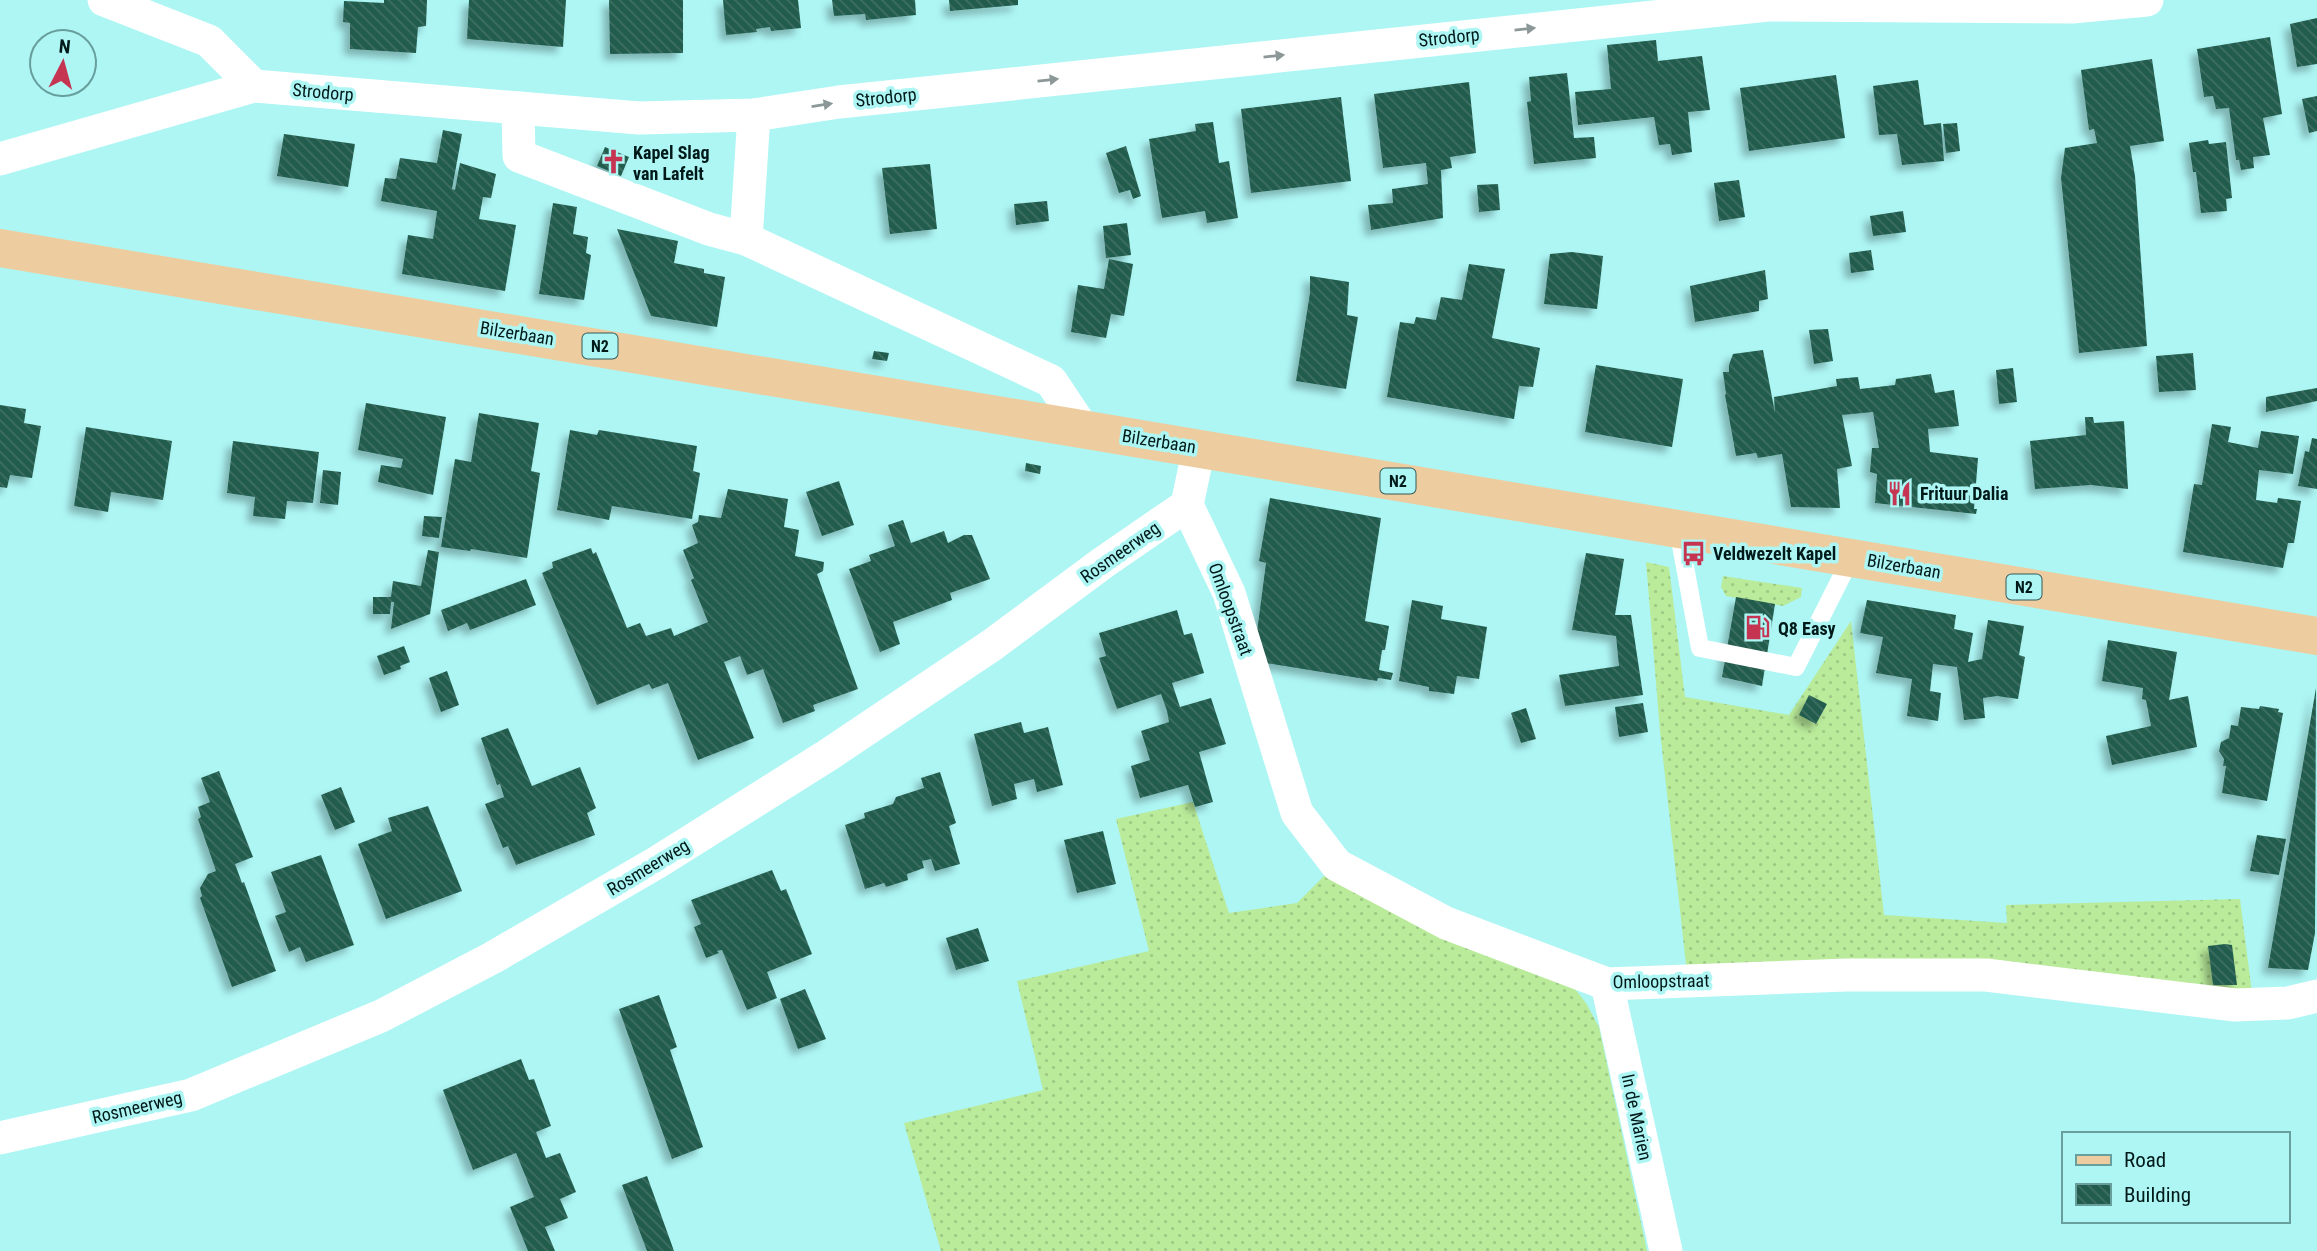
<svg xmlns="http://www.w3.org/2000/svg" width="2317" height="1251" font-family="'Roboto Condensed',sans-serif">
<defs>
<pattern id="grass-dots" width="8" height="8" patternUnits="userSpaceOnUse" patternTransform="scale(1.75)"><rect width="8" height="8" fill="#b9eb9a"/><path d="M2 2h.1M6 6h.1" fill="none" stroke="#9dc984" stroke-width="1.8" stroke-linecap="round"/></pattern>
<pattern id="building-back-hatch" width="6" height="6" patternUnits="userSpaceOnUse" patternTransform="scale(1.75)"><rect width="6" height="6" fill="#225c4d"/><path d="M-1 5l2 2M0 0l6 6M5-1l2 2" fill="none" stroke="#3f6f63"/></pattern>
<filter id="shadow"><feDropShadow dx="-6" dy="6" stdDeviation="3.5" flood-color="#0004"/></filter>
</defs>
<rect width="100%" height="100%" fill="#adf6f4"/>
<g fill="url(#grass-dots)">
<polygon points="1646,562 1669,567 1685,697 1789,715 1851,621 1884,915 2007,923 2006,905 2240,899 2252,993 1687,973 1660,731"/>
<polygon points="1723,576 1802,588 1801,597 1783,606 1726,596 1721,587"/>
<polygon points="1193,802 1229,913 1297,903 1325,875 1575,989 1586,1003 1599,1027 1647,1251 941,1251 904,1123 1043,1090 1017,981 1149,951 1116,819"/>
</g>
<g fill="url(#building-back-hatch)" filter="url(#shadow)">
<polygon points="384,0 427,0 426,26 418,27 416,53 350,49 350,23 343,22 344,1 384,3"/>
<polygon points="469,0 566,0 563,47 467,39"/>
<polygon points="609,0 683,0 683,53 610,54"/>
<polygon points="723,0 798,0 801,28 771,31 770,27 756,29 757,32 726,35"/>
<polygon points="832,0 915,0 916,15 866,20 865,14 834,16"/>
<polygon points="949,0 1018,0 1018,5 950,11"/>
<polygon points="2317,18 2317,64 2297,67 2290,24"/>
<polygon points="2270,37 2282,114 2263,118 2270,155 2253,157 2254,168 2241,170 2239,160 2236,160 2229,108 2216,109 2213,96 2204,97 2197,49"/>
<polygon points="1656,40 1658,61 1702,56 1710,110 1688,112 1692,152 1672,155 1670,144 1659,145 1654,117 1578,125 1575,92 1611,89 1607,45"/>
<polygon points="2152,59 2164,141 2130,146 2135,176 2147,346 2079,353 2061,178 2065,148 2097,143 2094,129 2089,130 2081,70"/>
<polygon points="1567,73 1574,138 1594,137 1596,158 1534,164 1527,102 1531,101 1529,77"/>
<polygon points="1836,75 1845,138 1749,151 1740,88"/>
<polygon points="1918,80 1924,125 1941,123 1944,161 1902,165 1897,134 1879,135 1873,86"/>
<polygon points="1469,82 1476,153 1450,157 1452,168 1441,170 1443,218 1371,230 1368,205 1393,203 1392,189 1428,184 1426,163 1383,168 1374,94"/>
<polygon points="2317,96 2317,131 2309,133 2302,99"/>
<polygon points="1341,97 1351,181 1251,193 1241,109"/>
<polygon points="1213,122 1219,163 1229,161 1238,218 1207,223 1205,211 1162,218 1149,139 1196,131 1195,124"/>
<polygon points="1957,123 1960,151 1946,153 1943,124"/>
<polygon points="443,130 462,134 452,189 455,190 460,163 496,174 491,198 483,197 479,219 516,225 505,291 402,274 408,235 433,239 437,211 381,201 385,178 396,179 400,158 437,163"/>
<polygon points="284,134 355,144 348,187 277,176"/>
<polygon points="2208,140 2209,144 2226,142 2232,198 2226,199 2227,211 2201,213 2196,172 2193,172 2189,143"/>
<polygon points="1126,146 1141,196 1133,199 1130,190 1119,193 1106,153"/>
<polygon points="605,147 629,157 621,176 597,166"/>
<polygon points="930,164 937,229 890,234 882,168"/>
<polygon points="1739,180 1745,217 1719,221 1714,183"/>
<polygon points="1498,184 1500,210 1479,212 1477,185"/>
<polygon points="1047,201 1049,221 1016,225 1014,204"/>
<polygon points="553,203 577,207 573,234 588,237 586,253 591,255 584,300 539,294"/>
<polygon points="1903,211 1906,232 1873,236 1870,216"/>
<polygon points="1127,223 1131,255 1106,258 1103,226"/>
<polygon points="617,229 678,241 674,263 704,269 704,273 725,277 717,327 651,316"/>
<polygon points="1871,250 1874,270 1851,273 1849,253"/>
<polygon points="1572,252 1603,256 1597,309 1544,304 1550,254"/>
<polygon points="1109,259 1133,264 1124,316 1111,314 1106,338 1071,332 1078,285 1104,289"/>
<polygon points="1469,264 1505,269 1492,338 1540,348 1533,387 1519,386 1514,419 1387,397 1400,322 1414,324 1416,317 1436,320 1441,297 1462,300"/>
<polygon points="1765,270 1768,299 1759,301 1759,311 1695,322 1690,286"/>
<polygon points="1310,276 1349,282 1347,315 1358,317 1346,389 1296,381 1310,293"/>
<polygon points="1828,329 1833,361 1814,364 1809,330"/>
<polygon points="1763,350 1775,413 1774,397 1837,386 1836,379 1858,377 1860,389 1895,385 1896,379 1931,374 1935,393 1954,390 1959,426 1928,429 1930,452 1978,458 1974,509 1977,509 1976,514 1875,503 1877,474 1870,472 1872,448 1879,448 1873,412 1842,415 1852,466 1837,469 1840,508 1791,507 1782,454 1758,458 1756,453 1736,456 1725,395 1726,394 1723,372 1729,372 1729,365 1733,354"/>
<polygon points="874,351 889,353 887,361 872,359"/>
<polygon points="2193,353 2196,390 2159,392 2156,356"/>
<polygon points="1596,365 1683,379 1672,447 1585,432"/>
<polygon points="2013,368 2017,402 1999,404 1996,370"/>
<polygon points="2317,388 2317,401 2266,412 2266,397"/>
<polygon points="366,403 446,417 433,495 378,482 381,465 401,468 403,459 358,450"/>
<polygon points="0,405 26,409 24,423 41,426 32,478 10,475 7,488 0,487"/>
<polygon points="479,413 539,423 531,471 540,473 527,558 471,549 470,551 441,547 455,459 471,462"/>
<polygon points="2085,417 2093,417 2094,423 2124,421 2128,489 2091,485 2035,489 2030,441 2086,435"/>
<polygon points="2212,424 2231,427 2228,442 2258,448 2261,431 2299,436 2293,474 2259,470 2256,500 2277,503 2278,498 2301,501 2294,543 2288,543 2283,568 2183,552 2194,484 2202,485"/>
<polygon points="86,427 172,441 163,500 111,492 108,512 74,506"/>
<polygon points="570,430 597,435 599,430 697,446 693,471 700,473 692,519 612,506 609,520 557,510"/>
<polygon points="2312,438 2317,439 2317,489 2298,486 2305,451 2309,452"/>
<polygon points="233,441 319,452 313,503 287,501 285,519 253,516 255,497 227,493"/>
<polygon points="1026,463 1041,466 1040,474 1025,471"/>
<polygon points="323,470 341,472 338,505 320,503"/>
<polygon points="839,481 854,525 822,536 806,492"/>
<polygon points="728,489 788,499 784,527 799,530 795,556 824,562 823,571 817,574 858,689 813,705 815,711 783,723 763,669 747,675 740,656 724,662 754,738 698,760 668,683 652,689 649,684 597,705 542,573 553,568 552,562 591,548 593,554 596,552 627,628 640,623 646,636 671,628 674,636 708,622 691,580 694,578 683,550 698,543 692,525 698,522 699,515 721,518"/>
<polygon points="1270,498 1381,518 1365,621 1389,626 1385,650 1382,650 1379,670 1393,673 1391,680 1378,678 1377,681 1266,663 1257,632 1266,563 1259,561"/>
<polygon points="424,516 442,517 439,538 422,536"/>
<polygon points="903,520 911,543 944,531 948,543 964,535 972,535 990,579 950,593 952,600 893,622 900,644 880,652 849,569 871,561 869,555 895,546 888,525"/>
<polygon points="428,550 439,552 430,614 391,629 394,602 391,602 390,614 373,614 373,597 391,597 393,581 421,586"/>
<polygon points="1586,553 1624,559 1615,615 1631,615 1643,695 1565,706 1559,675 1619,666 1616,636 1572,630"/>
<polygon points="526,579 536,605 470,630 467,623 448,631 441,610"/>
<polygon points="1736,597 1775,604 1762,686 1722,677"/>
<polygon points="1412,600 1443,606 1441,619 1487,627 1479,679 1457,676 1454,694 1429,691 1429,687 1399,681"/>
<polygon points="1867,600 1956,615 1954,629 1973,633 1968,662 1982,659 1988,620 2024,626 2019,655 2025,657 2018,699 1997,696 1983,698 1985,718 1964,720 1957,667 1933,664 1930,691 1941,693 1938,721 1907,716 1912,679 1876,673 1883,637 1860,633"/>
<polygon points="1177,610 1184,635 1192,633 1204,673 1172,683 1180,707 1211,698 1226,744 1199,752 1213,802 1195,807 1188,785 1140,798 1131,766 1150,760 1141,731 1169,722 1167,711 1161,694 1117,709 1099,658 1106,656 1099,633"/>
<polygon points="2108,640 2177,652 2169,700 2188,696 2197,747 2112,765 2106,736 2151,726 2146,700 2142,699 2143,688 2102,681"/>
<polygon points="404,646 410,662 400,666 401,669 384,675 377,656"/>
<polygon points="447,671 459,705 441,712 429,678"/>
<polygon points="2316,688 2315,933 2308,970 2268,968"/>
<polygon points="1809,695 1827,704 1816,724 1799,715"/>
<polygon points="1643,703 1648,732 1619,737 1615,707"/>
<polygon points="2260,706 2279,709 2278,712 2283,713 2267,801 2222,793 2226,766 2223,766 2224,759 2219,751 2221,742 2229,738 2231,725 2238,726 2241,707 2259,709"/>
<polygon points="1526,708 1536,739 1521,743 1511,713"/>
<polygon points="1021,722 1024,733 1048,727 1063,785 1037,792 1034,779 1014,784 1017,799 992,806 974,734"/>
<polygon points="508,728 532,786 580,767 596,808 587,813 595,835 516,865 508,846 503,848 485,804 504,797 500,784 497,785 481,738"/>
<polygon points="219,771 253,857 235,864 242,883 244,882 276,971 232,987 200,898 202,896 200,888 208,874 216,871 198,819 201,817 198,807 210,802 201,778"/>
<polygon points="940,772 956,823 949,826 960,864 935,871 931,859 922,861 924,868 907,874 908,880 886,887 884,883 865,889 845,825 865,818 864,813 893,804 896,797 924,788 921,778"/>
<polygon points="341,787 355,822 335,830 321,795"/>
<polygon points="428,806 462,891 386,919 358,844 392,831 388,818"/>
<polygon points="1103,831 1116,884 1077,893 1064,840"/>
<polygon points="2257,835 2286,839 2279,875 2250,871"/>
<polygon points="321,855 354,945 306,962 300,947 289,952 275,916 286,912 271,872"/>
<polygon points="772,870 781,891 786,889 812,954 767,972 777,998 747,1010 722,950 717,951 719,953 706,958 694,927 701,924 691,900"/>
<polygon points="978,928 989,961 956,970 946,938"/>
<polygon points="2225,944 2232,945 2237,985 2213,985 2208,946"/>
<polygon points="805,989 826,1039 798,1049 780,999"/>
<polygon points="659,995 677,1047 670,1050 703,1147 672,1159 619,1009"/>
<polygon points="521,1059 529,1080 534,1079 551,1126 536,1132 546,1158 560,1153 576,1192 560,1199 568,1218 545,1227 555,1251 528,1251 510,1207 534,1197 516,1153 473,1170 443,1090"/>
<polygon points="647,1176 674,1251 647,1251 622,1185"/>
</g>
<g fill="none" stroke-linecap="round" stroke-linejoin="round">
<polyline stroke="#fff" stroke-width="18" points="1678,529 1700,648 1796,667 1851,558"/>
<g stroke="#fff" stroke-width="33">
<polyline points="104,0 209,41 254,86"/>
<polyline points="518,108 519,156 709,229 746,239"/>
<polyline points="754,115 746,239 1051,381 1083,429"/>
<polyline points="0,159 254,86 639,118 754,115 839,102 1768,5 2072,7 2147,0"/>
<polyline points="1187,505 1229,593 1297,813 1337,865 1446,923 1607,984 1847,975 1986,975 2235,1005 2288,1003 2317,996"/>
<polyline points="1607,984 1666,1251"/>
<polyline points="0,1138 191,1095 381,1016 492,958 656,863 828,755 992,645 1104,562 1187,505 1199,448"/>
</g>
<polyline stroke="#edcd9f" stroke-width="38" points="0,248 2317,636"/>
</g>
<defs><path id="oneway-solid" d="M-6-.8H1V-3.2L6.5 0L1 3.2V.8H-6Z" transform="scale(1.75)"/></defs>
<g fill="#8c9898">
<use href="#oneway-solid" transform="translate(1525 29) rotate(-6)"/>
<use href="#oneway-solid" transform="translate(1274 56) rotate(-6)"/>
<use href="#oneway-solid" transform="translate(1048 80) rotate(-6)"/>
<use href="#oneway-solid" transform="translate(822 105) rotate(-9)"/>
</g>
<defs>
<symbol id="church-bare" viewBox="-9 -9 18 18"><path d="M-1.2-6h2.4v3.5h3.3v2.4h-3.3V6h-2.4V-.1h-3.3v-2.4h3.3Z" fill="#c53552" stroke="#adf6f4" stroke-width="2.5" paint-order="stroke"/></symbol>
<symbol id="restaurant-bare" viewBox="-9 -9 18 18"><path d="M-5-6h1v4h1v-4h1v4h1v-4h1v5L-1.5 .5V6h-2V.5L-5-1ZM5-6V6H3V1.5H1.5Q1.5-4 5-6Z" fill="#c53552" stroke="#adf6f4" stroke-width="2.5" paint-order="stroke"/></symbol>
<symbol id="bus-bare" viewBox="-9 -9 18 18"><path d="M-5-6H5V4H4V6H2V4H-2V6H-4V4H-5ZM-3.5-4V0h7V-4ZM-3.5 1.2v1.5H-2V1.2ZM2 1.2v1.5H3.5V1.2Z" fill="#c53552" stroke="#adf6f4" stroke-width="2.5" paint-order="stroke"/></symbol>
<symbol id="fuel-bare" viewBox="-9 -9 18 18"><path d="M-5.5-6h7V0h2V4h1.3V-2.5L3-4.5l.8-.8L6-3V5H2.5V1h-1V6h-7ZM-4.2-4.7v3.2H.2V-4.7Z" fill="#c53552" stroke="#adf6f4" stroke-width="2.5" paint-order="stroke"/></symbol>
</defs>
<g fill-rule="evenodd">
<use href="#church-bare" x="596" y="144" width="35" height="35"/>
<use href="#restaurant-bare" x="1882" y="476" width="35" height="35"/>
<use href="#bus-bare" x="1676" y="536" width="35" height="35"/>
<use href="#fuel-bare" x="1740" y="610" width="35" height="35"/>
</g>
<g text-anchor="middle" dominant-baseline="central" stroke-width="7" stroke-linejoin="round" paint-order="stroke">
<g fill="#adf6f4" stroke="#345b5b" stroke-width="2">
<rect x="582.5" y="333.5" width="35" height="25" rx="5"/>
<rect x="1380.5" y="468.5" width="35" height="25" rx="5"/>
<rect x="2006.5" y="574.5" width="35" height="25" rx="5"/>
</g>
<g font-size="16" font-weight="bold" fill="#001919">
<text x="600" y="346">N2</text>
<text x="1398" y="481">N2</text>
<text x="2024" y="587">N2</text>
</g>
<g font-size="18" fill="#001919" stroke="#adf6f4">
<text transform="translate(1449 37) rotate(-6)">Strodorp</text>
<text transform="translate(323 92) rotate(5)">Strodorp</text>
<text transform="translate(886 97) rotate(-6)">Strodorp</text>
<text transform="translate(517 333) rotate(9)">Bilzerbaan</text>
<text transform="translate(1159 441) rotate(9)">Bilzerbaan</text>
<text transform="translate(1120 552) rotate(-35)">Rosmeerweg</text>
<text transform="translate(1904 566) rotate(10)">Bilzerbaan</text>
<text transform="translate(1231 609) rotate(70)">Omloopstraat</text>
<text transform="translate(648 867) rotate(-31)">Rosmeerweg</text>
<text transform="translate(1661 981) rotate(-1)">Omloopstraat</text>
<text transform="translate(137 1107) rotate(-13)">Rosmeerweg</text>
<text transform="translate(1637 1117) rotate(78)">In de Marien</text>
</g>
<g font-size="18" font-weight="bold" fill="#001919" stroke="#adf6f4" text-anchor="start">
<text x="633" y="152">Kapel Slag<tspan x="633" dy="21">van Lafelt</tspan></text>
<text x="1920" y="493">Frituur Dalia</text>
<text x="1713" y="553">Veldwezelt Kapel</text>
<text x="1778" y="628">Q8 Easy</text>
</g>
</g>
<rect x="2062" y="1132" width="228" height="91" fill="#adf6f4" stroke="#689e9c" stroke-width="2"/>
<rect x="2076" y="1155" width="35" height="10" fill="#edcd9f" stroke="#689e9c" stroke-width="2"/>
<text x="2124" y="1167" font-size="21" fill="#001919">Road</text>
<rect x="2076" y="1184" width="35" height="21" fill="url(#building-back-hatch)" stroke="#689e9c" stroke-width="2"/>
<text x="2124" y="1202" font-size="21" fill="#001919">Building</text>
<g transform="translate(63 63) rotate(6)"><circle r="33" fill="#adf6f4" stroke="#689e9c" stroke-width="2"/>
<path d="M0-5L12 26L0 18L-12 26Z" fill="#c53552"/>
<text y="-10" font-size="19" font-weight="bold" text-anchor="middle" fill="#001919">N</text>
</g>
</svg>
